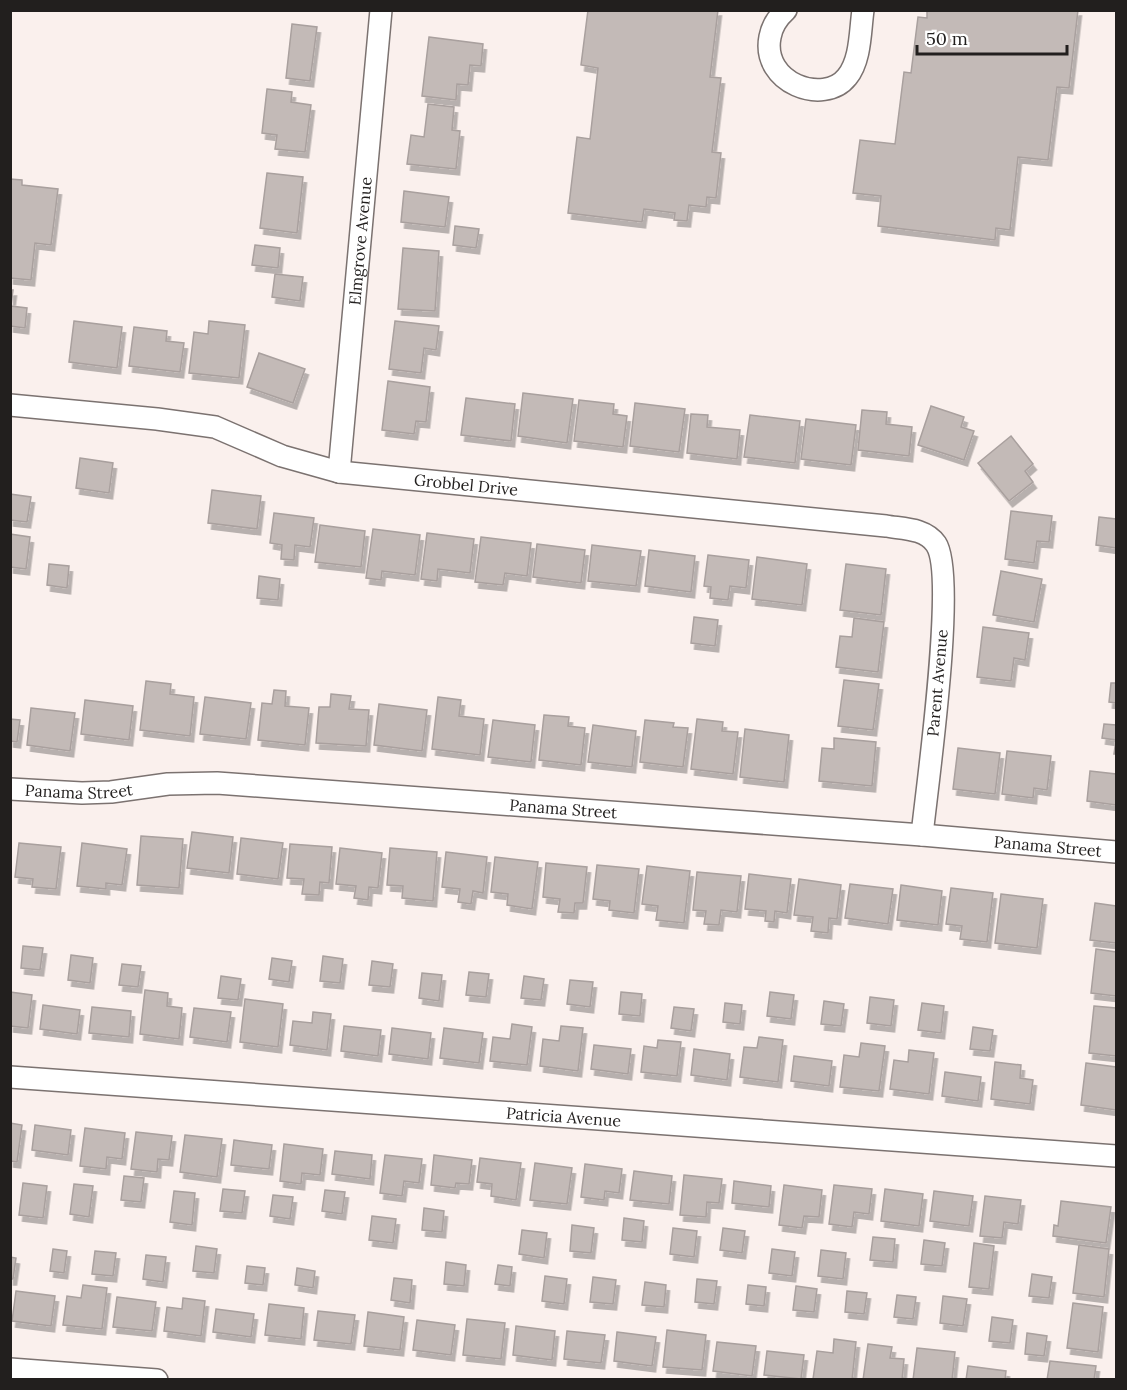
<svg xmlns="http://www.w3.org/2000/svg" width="1127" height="1390" font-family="Lora,serif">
<defs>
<filter id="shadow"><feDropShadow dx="3.5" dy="6" stdDeviation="0" flood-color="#0004"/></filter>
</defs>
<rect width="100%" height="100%" fill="#faf0ed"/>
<g fill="#c3bab7" stroke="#a9a09e" stroke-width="1.5" filter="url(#shadow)">
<polygon points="588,10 718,10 710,77 721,78 712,152 721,153 716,198 707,197 706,207 689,205 687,221 674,220 675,213 644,209 642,222 568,213 577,137 590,139 598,68 581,65"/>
<polygon points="927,10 1078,10 1069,88 1057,87 1048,160 1018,157 1010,230 996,228 995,240 878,226 881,196 853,193 860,140 895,144 904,72 911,73 918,17 927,18"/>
<polygon points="292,24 317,27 310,81 286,78"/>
<polygon points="429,37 483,44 481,66 470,65 468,85 457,84 456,100 422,96"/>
<polygon points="267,89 292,92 291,102 311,105 305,152 275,149 277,135 262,133"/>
<polygon points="428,104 454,107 452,130 460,131 456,169 407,164 411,135 424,137"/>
<polygon points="267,173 303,177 297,233 260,228"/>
<polygon points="10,179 22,180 22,185 58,189 51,245 35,243 31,280 10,278"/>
<polygon points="404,191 449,197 445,227 401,222"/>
<polygon points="455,226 479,229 476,248 453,245"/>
<polygon points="255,245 280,248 278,268 252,265"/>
<polygon points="403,248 439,251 435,311 398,309"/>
<polygon points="275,274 303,277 300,301 272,297"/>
<polygon points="10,290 13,290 11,306 27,308 25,328 10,326"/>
<polygon points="74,321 122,327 117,368 69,362"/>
<polygon points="209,321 245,325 239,378 189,373 194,332 208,334"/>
<polygon points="395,321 439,326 436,350 424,348 421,373 389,369"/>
<polygon points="134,327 167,331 166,341 184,343 180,372 129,366"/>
<polygon points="259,353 305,369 293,403 247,387"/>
<polygon points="388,381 430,387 426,422 416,421 414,434 382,430"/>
<polygon points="523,393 573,399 567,443 518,436"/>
<polygon points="466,398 515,404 511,441 461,435"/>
<polygon points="579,400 614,404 613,414 627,416 623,447 574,441"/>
<polygon points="635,403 685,409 679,452 630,446"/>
<polygon points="931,406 964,417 961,427 974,431 964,460 918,445"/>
<polygon points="862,410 887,412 886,424 912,427 909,456 858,450"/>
<polygon points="691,414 708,415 707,427 740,430 737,459 687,453"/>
<polygon points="750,415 800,421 795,463 744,457"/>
<polygon points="806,419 856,425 851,465 801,459"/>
<polygon points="1011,436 1033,464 1025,471 1033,482 1009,501 978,463"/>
<polygon points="80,458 113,463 109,493 76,488"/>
<polygon points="212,490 261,496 257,529 208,523"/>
<polygon points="10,494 31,497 27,522 10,520"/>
<polygon points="1011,511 1052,516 1049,542 1037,541 1034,563 1005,559"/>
<polygon points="274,513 314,518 310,547 295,545 294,560 281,559 282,545 270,543"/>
<polygon points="1099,517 1116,519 1116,548 1096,545"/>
<polygon points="320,525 365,531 361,567 315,562"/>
<polygon points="373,529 420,535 415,575 382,571 381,580 366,578"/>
<polygon points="427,533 474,539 470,573 438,569 437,581 421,579"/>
<polygon points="10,534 30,537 26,569 10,567"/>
<polygon points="481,537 531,543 527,576 505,573 503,585 475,582"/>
<polygon points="537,544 585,550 581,583 533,577"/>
<polygon points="592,545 641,551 636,586 588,581"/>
<polygon points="649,550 695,556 691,592 645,586"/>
<polygon points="708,555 749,560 746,588 730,586 728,600 710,598 711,587 704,586"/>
<polygon points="757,557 807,564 802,605 752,599"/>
<polygon points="49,564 69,566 67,588 47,585"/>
<polygon points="846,564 886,569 881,615 840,610"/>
<polygon points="1001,571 1042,579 1034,622 993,615"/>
<polygon points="259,576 280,579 278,600 257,598"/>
<polygon points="694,617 718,620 715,646 691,643"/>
<polygon points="854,618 884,622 878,672 836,667 840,636 852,637"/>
<polygon points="983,627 1029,633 1025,660 1014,658 1011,681 977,677"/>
<polygon points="844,680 879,684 873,730 838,726"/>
<polygon points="146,681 171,684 170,694 194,697 190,736 140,730"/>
<polygon points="1111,683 1116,683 1116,703 1109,702"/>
<polygon points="274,690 286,691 285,706 309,708 305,745 258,740 262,703 272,704"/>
<polygon points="331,694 351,696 349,709 369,710 366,746 316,743 319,707 330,707"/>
<polygon points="205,697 251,703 246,739 200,734"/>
<polygon points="438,697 461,700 459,716 484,719 480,755 432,749"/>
<polygon points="85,700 133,706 129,740 81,734"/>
<polygon points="379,704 427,710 422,751 374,745"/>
<polygon points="31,708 75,713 70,751 27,745"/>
<polygon points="544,715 569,717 568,726 585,728 581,765 539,760"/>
<polygon points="10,719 20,720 17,742 10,741"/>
<polygon points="697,719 723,722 722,731 738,732 733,774 691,769"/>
<polygon points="493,720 535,725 531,762 488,757"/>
<polygon points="645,720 674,723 673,727 688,728 683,767 640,762"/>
<polygon points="1104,724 1116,725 1116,754 1114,754 1116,740 1102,738"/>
<polygon points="593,725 636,731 632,767 588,762"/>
<polygon points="745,729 789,735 784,782 740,777"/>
<polygon points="834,738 876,742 872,786 819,781 822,748 834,749"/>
<polygon points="958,748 1000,753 995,794 953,789"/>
<polygon points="1007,751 1051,756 1047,790 1034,788 1033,798 1002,794"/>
<polygon points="1090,771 1116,774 1116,805 1087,801"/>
<polygon points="192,832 233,837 229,873 187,868"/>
<polygon points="141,836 183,839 179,888 137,885"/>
<polygon points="241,838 283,843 278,879 237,874"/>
<polygon points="19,843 61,847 56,889 32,887 33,879 15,877"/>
<polygon points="82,843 127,849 122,885 106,883 106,889 77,886"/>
<polygon points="290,844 332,847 329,883 320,882 319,895 302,894 304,879 287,878"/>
<polygon points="340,848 382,853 378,888 369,887 368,900 354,898 356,886 336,884"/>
<polygon points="390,848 437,852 433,901 402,898 403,886 387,885"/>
<polygon points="446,852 487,857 483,893 473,891 471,904 458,902 460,889 442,887"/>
<polygon points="495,857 538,862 532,909 507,905 508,894 491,892"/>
<polygon points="546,863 587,867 583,903 575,903 574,913 558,912 560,899 543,897"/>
<polygon points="597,865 639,869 634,913 609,910 610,901 593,899"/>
<polygon points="647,866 690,871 684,923 656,920 658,906 642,904"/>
<polygon points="697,872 741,876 737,912 721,910 719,925 704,924 706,911 693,910"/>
<polygon points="749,874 791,879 787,913 775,911 774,922 765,921 766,911 745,909"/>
<polygon points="799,879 841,885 837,919 829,918 828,933 811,931 813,917 794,915"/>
<polygon points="850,884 893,889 888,924 845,918"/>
<polygon points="901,885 942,891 938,925 897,920"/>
<polygon points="951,888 993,893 987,942 960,939 962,926 946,924"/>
<polygon points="1001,894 1043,899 1037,948 995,943"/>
<polygon points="1095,903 1116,906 1116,943 1090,940"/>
<polygon points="23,946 43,948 40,970 21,968"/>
<polygon points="1096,949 1116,952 1116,996 1091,993"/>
<polygon points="71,955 93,958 90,983 68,980"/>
<polygon points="323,956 343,959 340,983 320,981"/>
<polygon points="272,958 292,961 289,982 269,979"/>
<polygon points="372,961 393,964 390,987 369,985"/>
<polygon points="122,964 141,966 138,987 119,985"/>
<polygon points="469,972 489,974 486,997 466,995"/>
<polygon points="422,973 442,975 439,1001 419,998"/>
<polygon points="221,976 241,979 238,1000 218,998"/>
<polygon points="524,976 544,979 541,1000 521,998"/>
<polygon points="570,980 593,982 590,1007 567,1004"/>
<polygon points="145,990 168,993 167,1006 182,1008 179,1039 140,1034"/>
<polygon points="10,992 32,995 28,1028 10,1026"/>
<polygon points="621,992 642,994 640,1016 619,1014"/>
<polygon points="770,992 794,995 791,1019 767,1016"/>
<polygon points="870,997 894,1000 891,1026 867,1023"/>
<polygon points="245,999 283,1004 278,1047 240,1042"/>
<polygon points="824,1001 844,1004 841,1026 821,1024"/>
<polygon points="725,1003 742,1005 740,1024 723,1022"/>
<polygon points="922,1003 944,1006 941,1033 918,1030"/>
<polygon points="43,1005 80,1010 77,1034 40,1029"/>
<polygon points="1094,1006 1116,1008 1116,1056 1089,1053"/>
<polygon points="92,1007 131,1011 129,1037 89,1033"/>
<polygon points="674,1007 694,1009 691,1031 671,1028"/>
<polygon points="194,1008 231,1012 227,1042 190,1037"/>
<polygon points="313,1012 331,1014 327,1050 290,1045 293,1021 312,1023"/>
<polygon points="512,1024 532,1027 527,1065 490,1061 493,1037 510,1039"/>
<polygon points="344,1026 381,1030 378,1056 341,1051"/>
<polygon points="561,1026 583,1028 578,1071 540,1066 543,1039 559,1041"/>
<polygon points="973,1027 993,1030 990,1051 970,1049"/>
<polygon points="392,1028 431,1033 428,1059 389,1054"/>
<polygon points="444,1028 483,1033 479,1063 440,1058"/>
<polygon points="759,1037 783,1040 778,1082 740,1077 744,1047 757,1048"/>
<polygon points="658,1040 681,1042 677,1076 641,1072 644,1046 657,1048"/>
<polygon points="861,1043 885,1046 879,1091 840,1087 844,1055 859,1057"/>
<polygon points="594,1045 631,1049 628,1074 591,1069"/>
<polygon points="694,1049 730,1054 727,1080 691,1075"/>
<polygon points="909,1050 934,1053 929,1094 890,1089 894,1060 908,1062"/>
<polygon points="794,1056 832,1061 829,1086 791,1081"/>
<polygon points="995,1062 1021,1065 1020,1078 1033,1080 1030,1104 991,1099"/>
<polygon points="1086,1063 1116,1067 1116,1110 1081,1105"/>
<polygon points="945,1072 981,1077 978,1101 942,1096"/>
<polygon points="10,1123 22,1125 17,1162 10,1161"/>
<polygon points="35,1125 71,1130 68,1155 32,1150"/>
<polygon points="85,1128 125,1133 122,1159 107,1157 106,1169 80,1166"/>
<polygon points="136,1132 172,1136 169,1160 158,1159 157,1172 131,1169"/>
<polygon points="185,1135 222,1139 217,1177 180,1172"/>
<polygon points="234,1140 272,1145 269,1169 231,1165"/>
<polygon points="284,1144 323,1149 320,1175 302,1173 301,1184 280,1181"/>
<polygon points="335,1151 372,1155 370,1179 332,1174"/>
<polygon points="385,1155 422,1159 419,1183 404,1181 402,1196 380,1193"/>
<polygon points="434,1155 472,1160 469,1184 456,1183 455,1188 431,1185"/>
<polygon points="480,1158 521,1163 516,1200 491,1196 492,1184 477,1182"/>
<polygon points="535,1163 572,1168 567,1204 530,1200"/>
<polygon points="585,1164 622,1169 619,1193 605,1191 604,1200 581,1197"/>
<polygon points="634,1171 672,1176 669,1204 630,1200"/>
<polygon points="684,1175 722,1179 719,1203 707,1202 706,1217 680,1215"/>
<polygon points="124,1176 144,1178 141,1202 121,1200"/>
<polygon points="734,1181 771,1186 769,1207 732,1203"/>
<polygon points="23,1183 47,1186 43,1218 19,1215"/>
<polygon points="74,1184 93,1186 89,1217 70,1214"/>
<polygon points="784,1185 822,1190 819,1217 804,1216 802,1228 779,1225"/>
<polygon points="834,1185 872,1189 869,1214 854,1212 852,1227 829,1224"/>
<polygon points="223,1189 245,1191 242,1213 220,1211"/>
<polygon points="885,1189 923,1194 919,1226 881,1221"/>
<polygon points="325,1190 345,1192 342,1214 322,1211"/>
<polygon points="174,1191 195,1193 192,1225 170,1222"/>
<polygon points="934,1191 973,1196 969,1226 930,1221"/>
<polygon points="273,1195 293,1197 290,1219 270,1216"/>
<polygon points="985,1196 1021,1200 1018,1224 1004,1222 1002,1238 980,1236"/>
<polygon points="1061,1201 1111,1207 1106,1243 1053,1236 1054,1225 1058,1226"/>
<polygon points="424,1208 444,1211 442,1232 422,1230"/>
<polygon points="372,1216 396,1219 393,1243 369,1240"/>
<polygon points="624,1218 644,1221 642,1242 622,1240"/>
<polygon points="572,1225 594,1228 591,1253 570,1251"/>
<polygon points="673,1228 697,1231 694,1257 670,1254"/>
<polygon points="723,1228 745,1231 742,1253 720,1250"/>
<polygon points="522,1230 547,1233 544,1258 519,1254"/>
<polygon points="873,1237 895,1239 893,1262 870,1260"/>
<polygon points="924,1240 945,1243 942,1266 921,1264"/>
<polygon points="974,1243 994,1246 989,1289 969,1287"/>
<polygon points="1079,1245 1109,1249 1104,1297 1073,1293"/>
<polygon points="196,1246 217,1249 214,1273 193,1271"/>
<polygon points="53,1249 67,1251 64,1273 50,1271"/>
<polygon points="772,1249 795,1252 792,1276 769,1273"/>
<polygon points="821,1250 846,1253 843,1279 818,1276"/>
<polygon points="95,1251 116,1253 113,1276 92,1274"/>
<polygon points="146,1255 166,1257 163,1282 143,1279"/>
<polygon points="10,1257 16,1258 13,1279 10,1279"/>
<polygon points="446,1262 466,1265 464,1286 444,1284"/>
<polygon points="498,1265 512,1267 510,1286 495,1284"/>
<polygon points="247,1266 265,1268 263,1285 245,1283"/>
<polygon points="297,1268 315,1271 313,1288 295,1285"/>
<polygon points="1032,1274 1052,1277 1049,1298 1029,1296"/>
<polygon points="545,1276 567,1279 564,1304 542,1301"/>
<polygon points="593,1277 616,1280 613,1304 590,1302"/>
<polygon points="394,1278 412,1280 410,1303 391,1300"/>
<polygon points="697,1279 717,1281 714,1304 695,1302"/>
<polygon points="645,1282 666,1285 664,1307 642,1305"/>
<polygon points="83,1285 107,1288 102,1329 63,1325 67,1296 81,1298"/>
<polygon points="748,1285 766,1287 764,1306 746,1304"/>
<polygon points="796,1286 817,1289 814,1312 793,1310"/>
<polygon points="16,1291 55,1296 51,1326 12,1321"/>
<polygon points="847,1291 867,1293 864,1314 845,1312"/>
<polygon points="897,1295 916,1297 913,1319 894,1317"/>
<polygon points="943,1296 967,1299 963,1326 940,1323"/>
<polygon points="117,1297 156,1302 152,1331 113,1327"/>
<polygon points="183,1298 205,1301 201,1336 164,1331 167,1307 182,1309"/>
<polygon points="1073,1303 1103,1307 1098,1352 1067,1348"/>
<polygon points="269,1304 304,1308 301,1339 265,1335"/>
<polygon points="216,1309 254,1314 251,1337 213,1332"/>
<polygon points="318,1311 355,1315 351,1344 314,1340"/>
<polygon points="368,1312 404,1317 400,1350 364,1346"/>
<polygon points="992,1317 1013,1320 1010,1343 989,1341"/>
<polygon points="467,1319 505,1323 501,1359 463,1355"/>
<polygon points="417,1320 455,1325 451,1355 413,1350"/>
<polygon points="516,1326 555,1331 552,1360 513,1355"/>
<polygon points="667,1330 706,1335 702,1370 663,1367"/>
<polygon points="567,1331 605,1335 601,1363 564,1359"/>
<polygon points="617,1332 656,1337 652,1366 614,1361"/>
<polygon points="1027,1333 1047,1336 1044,1356 1025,1354"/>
<polygon points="834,1339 856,1342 852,1380 813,1379 817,1351 833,1353"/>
<polygon points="717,1342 756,1346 752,1376 713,1371"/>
<polygon points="868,1344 892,1347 890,1358 904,1359 902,1380 863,1380"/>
<polygon points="917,1348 955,1352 952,1380 913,1380"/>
<polygon points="767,1351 804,1355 801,1379 764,1375"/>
<polygon points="1050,1361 1096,1366 1094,1380 1047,1380"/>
<polygon points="968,1366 1006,1371 1005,1380 966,1380"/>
</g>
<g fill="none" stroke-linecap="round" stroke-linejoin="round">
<defs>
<g id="minor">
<path d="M786,10C777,18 772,26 770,37C761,83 824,106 847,77C861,60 860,31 863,10"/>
<path id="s1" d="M10,405L157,419L215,427L282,456L339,472L886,526C903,529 925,528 936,544C957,575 927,787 922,835"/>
<path id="s2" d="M339,472L381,10"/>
<path id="s3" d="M10,789L82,793L111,792L168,784L217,783L922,835L1116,852"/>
<path id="s4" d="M10,1077L1116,1156"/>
<polyline points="10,1369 157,1380"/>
</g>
</defs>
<use href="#minor" stroke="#7b7270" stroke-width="24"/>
<use href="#minor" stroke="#fff" stroke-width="21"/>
</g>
<g text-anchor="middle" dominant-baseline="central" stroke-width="5" stroke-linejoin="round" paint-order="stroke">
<g font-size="16" fill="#221f1e" stroke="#fff">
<text stroke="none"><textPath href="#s2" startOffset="232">Elmgrove Avenue</textPath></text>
<text stroke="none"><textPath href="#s1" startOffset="466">Grobbel Drive</textPath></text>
<text transform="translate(937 683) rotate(-85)">Parent Avenue</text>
<text stroke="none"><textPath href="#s3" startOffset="69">Panama Street</textPath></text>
<text stroke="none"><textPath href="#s3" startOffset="555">Panama Street</textPath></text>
<text stroke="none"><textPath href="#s3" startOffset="1041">Panama Street</textPath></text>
<text stroke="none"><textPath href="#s4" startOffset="555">Patricia Avenue</textPath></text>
</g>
</g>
<rect width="1127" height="1390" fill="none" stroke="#221f1e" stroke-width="24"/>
<path d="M917 45v9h150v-9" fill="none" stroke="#221f1e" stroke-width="3"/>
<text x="926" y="45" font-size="18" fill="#221f1e" stroke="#ffffff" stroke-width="4.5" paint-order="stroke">50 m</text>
</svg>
